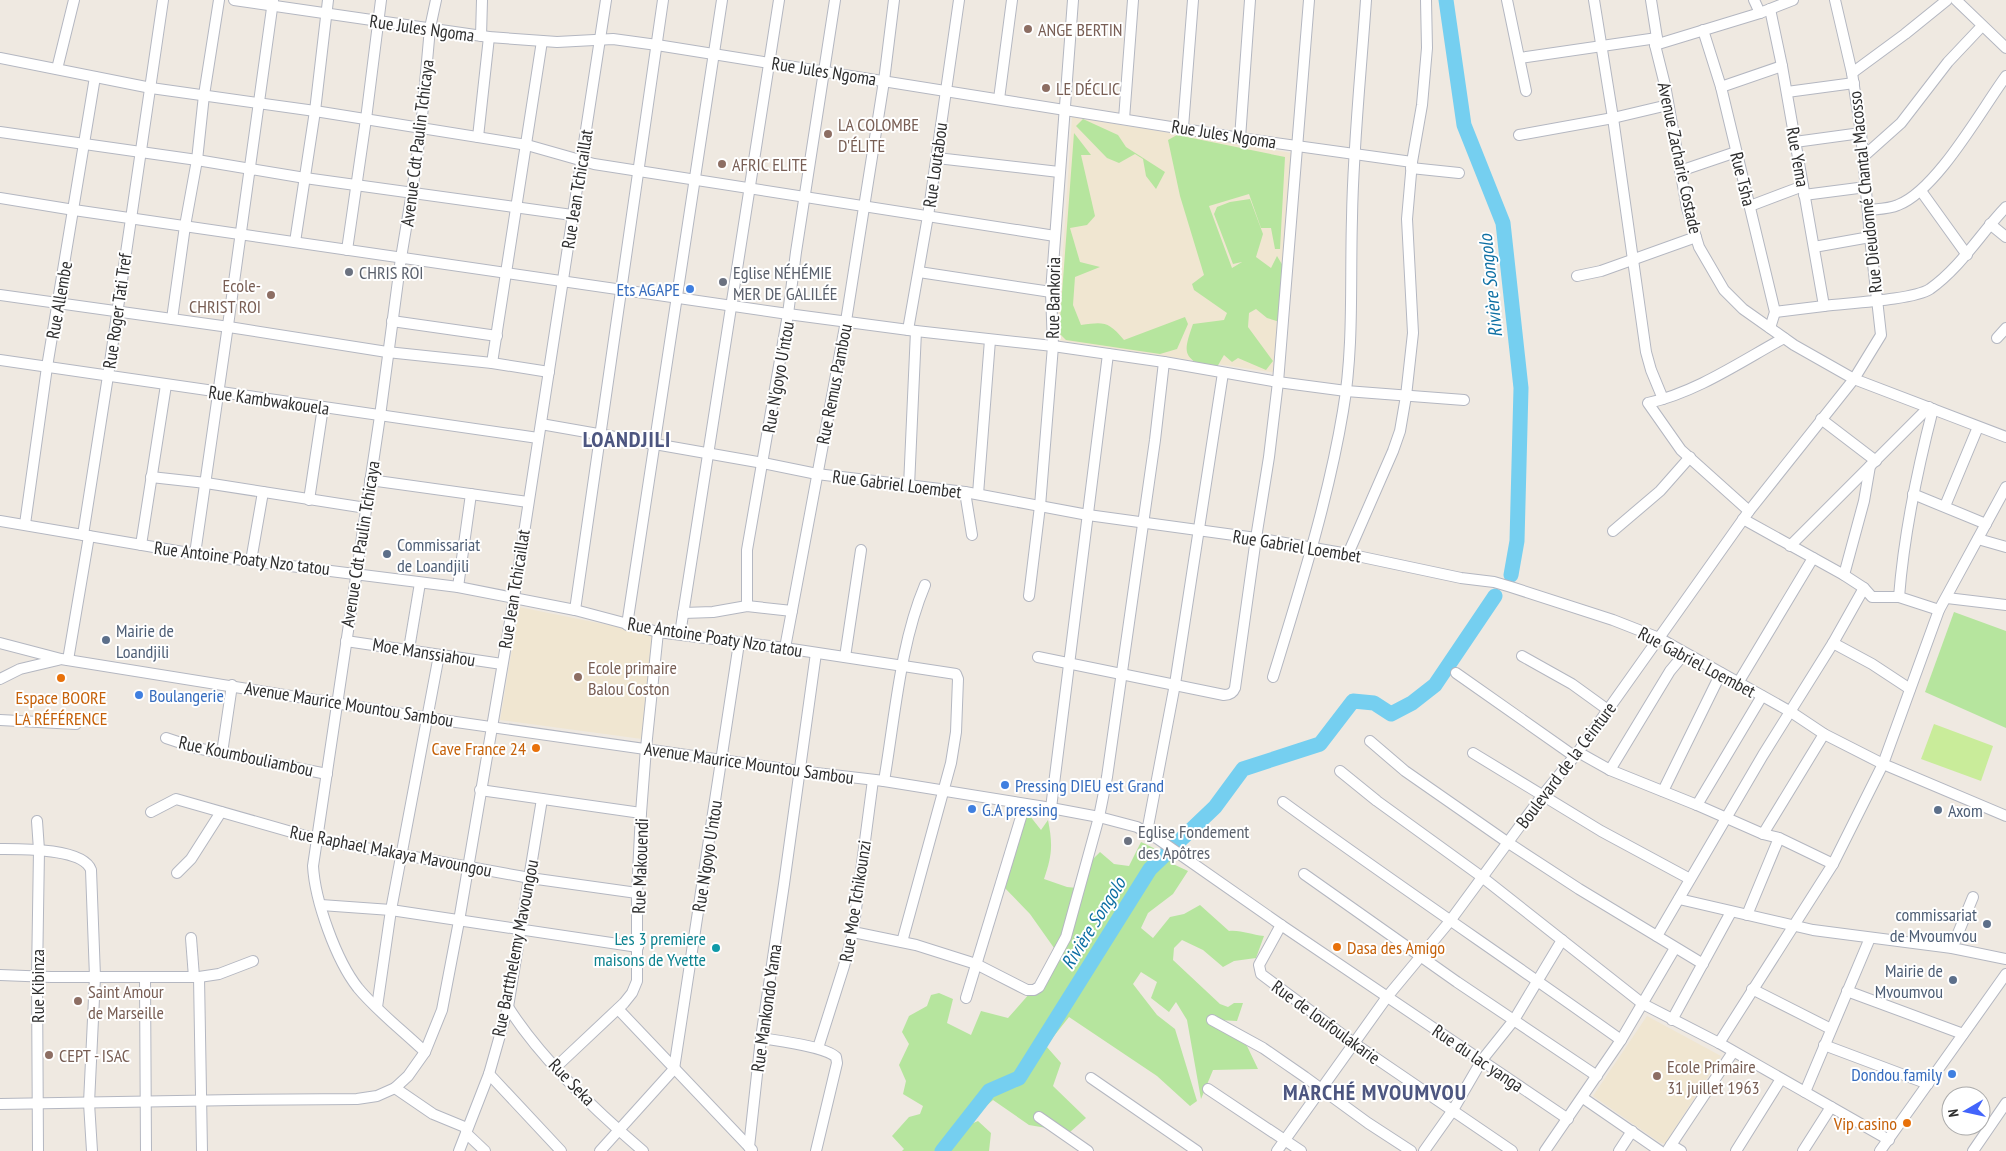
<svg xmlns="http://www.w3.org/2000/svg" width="2006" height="1151" font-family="'PT Sans Narrow',sans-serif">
<rect width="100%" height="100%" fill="#efe9e1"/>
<g fill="#f0e6d1">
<polygon points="1072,117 1292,153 1277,373 1057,340"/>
<polygon points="519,607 653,634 642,739 500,720"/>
<polygon points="1647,1016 1721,1056 1665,1144 1659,1142 1593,1096"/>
</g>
<g fill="#b6e59e">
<polygon points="1083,119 1118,135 1126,147 1165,172 1156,189 1146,176 1143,159 1135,154 1119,163 1107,158 1076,126"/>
<path d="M1074,133L1091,155H1081L1095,216L1087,225L1070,228L1080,262L1100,267L1075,277L1073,305L1081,325C1104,322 1108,321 1124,340L1185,317L1188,324L1177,349L1160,354L1066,340L1059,333Z"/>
<path d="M1177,135L1285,157L1280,249H1275L1271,228H1261L1249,194L1209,206L1232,268L1242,262L1233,264L1214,214L1217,207L1230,202L1250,199L1263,234L1256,257L1271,268L1277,256L1283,266L1280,322L1267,318L1256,309L1249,313L1248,327L1273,361L1266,370L1238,358L1232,362L1224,355L1213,374C1185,355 1181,358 1193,324L1224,320L1227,313L1194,290L1192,284L1204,275L1180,196L1168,140Z"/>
<polygon points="1954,612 2006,631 2006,728 1925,692"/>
<path d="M1020,816H1030L1041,830L1048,820C1053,845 1052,856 1044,879L1067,887L1077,888L1090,862L1100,852L1114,864L1129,866L1141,842L1164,853L1173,864L1188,871L1173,894L1148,913L1141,928L1153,938L1170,917L1184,914L1200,905L1229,931C1242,930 1251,935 1264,936L1256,958L1234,961L1223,967L1203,950L1182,940L1174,948L1173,960L1220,1004L1228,1007L1234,1003H1243L1237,1021L1218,1020L1247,1046L1258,1069L1213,1070L1201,1099L1187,1020L1176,1002L1169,1012L1151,998L1157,982L1141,972L1133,984L1157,1015L1175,1029L1197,1101L1190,1106L1157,1076L1069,1017L1046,1046L1061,1063L1053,1086L1086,1118L1070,1132L1029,1125L993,1100L977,1114L971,1124L978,1121L991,1133L989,1151H902L904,1149L892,1136L909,1117L920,1114L923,1106L903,1094L906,1081L899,1065L909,1044L902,1032L909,1016L927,1006L931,995L939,993L953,999L947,1023L971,1035L981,1011L1008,1018L1030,993L1059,955L1030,914L1001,884Z"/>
</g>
<polygon fill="#c9ec9a" points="1934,724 1993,746 1981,781 1921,759"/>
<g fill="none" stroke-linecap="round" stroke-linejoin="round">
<g stroke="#75cff0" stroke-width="15">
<polyline points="1446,0 1464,125 1503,223 1521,388 1517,541 1511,575"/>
<polyline points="942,1151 989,1091 1019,1078 1150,869 1215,807 1243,769 1320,744 1353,701 1374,703 1391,714 1412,703 1435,685 1495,596"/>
</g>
<defs>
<g id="minor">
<polyline points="234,0 489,37 557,42 613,39 657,45 1240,138 1412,162"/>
<polyline points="1507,0 1526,91"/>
<polyline points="1594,0 1613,118 1646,352 1651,370 1663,399"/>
<polyline points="1651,0 1657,38 1655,45 1665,85 1687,208 1699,247 1724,290 1743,309 1794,345 1854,379 2006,437"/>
<polyline points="1754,0 1760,13"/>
<polyline points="1956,0 2006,48"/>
<polyline points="1770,9 1782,66 1824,306"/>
<polyline points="1703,30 1721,87 1775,312 1770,328"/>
<polyline points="481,36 482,0"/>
<polyline points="1655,45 1760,13 1793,0"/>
<polyline points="0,58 151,88 315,111 527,145 594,164 1055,236"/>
<polyline points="1520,58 1657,38"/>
<polyline points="57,69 74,0"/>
<polyline points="1852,73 1905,34 1947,0"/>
<polyline points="1721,87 1782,66"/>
<polyline points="1787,92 1854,83"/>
<polyline points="999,99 1012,0"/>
<polyline points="1124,119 1133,0"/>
<polyline points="1183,127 1193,0"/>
<polyline points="0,132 197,160 305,178 572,215"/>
<polyline points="1519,135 1613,118 1668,105"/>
<polyline points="478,137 489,37"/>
<polyline points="1240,138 1250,0"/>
<polyline points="1795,142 1861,133"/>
<polyline points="1864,156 1901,123 1948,62 1982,26"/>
<polyline points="937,158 1059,172"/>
<polyline points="1411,168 1459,173"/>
<polyline points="1680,171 1736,152"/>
<polyline points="1921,191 1967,255"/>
<polyline points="1804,195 1866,187"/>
<polyline points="0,198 74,210 788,314 916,331 1053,346 1164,362 1278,382 1346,391 1464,400"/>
<polyline points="1750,206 1803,186"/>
<path d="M1868,210C1878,209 1889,209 1898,205C1937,190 1981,110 2006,76"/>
<polyline points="1990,224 2006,237"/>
<polyline points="295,242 315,111 328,0"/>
<polyline points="1814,247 1870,237"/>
<polyline points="347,250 366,119 381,0"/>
<polyline points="919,272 1051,292"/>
<polyline points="1577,276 1601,271 1696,237"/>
<polyline points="0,295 229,327 387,352 492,363 549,372"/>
<path d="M1775,312C1791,310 1808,308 1824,306C1847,303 1913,300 1930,289C1961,267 1980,234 2006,207"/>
<polyline points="172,319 185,226 197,160 204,95 219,0"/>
<polyline points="392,321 497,336"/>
<polyline points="908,330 928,216 959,0"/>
<polyline points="1997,338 2006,328"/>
<polyline points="0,360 538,438"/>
<polyline points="492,363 542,41"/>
<polyline points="1821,419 1876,461"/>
<polyline points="541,424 763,463 817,474 965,492 1088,515 1256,538 1348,554 1461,578 1494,582 1511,587 1613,620 1659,638 1791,712 1824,734 1883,764 2006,816"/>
<polyline points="151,477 206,483 366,508"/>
<polyline points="370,480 528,502"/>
<polyline points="909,486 916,331"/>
<polyline points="965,492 972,535"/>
<polyline points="978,494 990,340"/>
<polyline points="1913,494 1986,524"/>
<polyline points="309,500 323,407"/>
<polyline points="1945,506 1978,427"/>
<path d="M1749,511L1681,450L1648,403C1697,392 1740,362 1784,338"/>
<polyline points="1743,519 1844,575 1864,588 1872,597 1899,597 1939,610"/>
<polyline points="0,521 195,554 458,587 575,610 658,632 785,648 956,674 958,679 956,732 951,763 902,942"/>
<polyline points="25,524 47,367 95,77"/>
<polyline points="1613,531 1660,491 1690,457"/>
<polyline points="83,535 108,376 163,0"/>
<polyline points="1978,539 2006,547"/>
<polyline points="141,545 166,385"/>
<polyline points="1790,546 1929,407"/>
<path d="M195,554C222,370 248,185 273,1"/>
<polyline points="1348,554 1393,451 1400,431 1406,396 1413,333 1407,219 1412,162 1422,105 1427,48 1426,0"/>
<polyline points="251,561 263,492"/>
<polyline points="1844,575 1864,501 1870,466"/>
<polyline points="458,587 471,494"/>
<polyline points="1029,596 1040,506 1053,346 1051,292 1073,0"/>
<path d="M1899,597C1904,533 1917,471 1933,409"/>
<polyline points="1947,598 2006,605"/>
<polyline points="747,606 747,550 788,314 796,252 835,0"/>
<polyline points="575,610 663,0"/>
<polyline points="683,613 713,612 747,606 792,611"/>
<polyline points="627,625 722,0"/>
<polyline points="680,634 779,0"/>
<polyline points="346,641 502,664"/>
<polyline points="0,643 61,659 428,718 799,771 884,781 1051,808 1099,817 1137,827 1158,839 1281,925 1568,1119"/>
<polyline points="1833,643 1872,664 1910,689"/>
<polyline points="785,648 846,321 884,81 894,0"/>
<polyline points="409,649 420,583"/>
<polyline points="1522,656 1572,684 1608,710"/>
<polyline points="845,657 861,550"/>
<path d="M1038,657L1224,695C1230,695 1233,693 1235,688L1256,538L1269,457L1278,382L1309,0"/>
<polyline points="68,660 89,536"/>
<polyline points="1456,673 1574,756"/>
<path d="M1273,677C1300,589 1328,501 1343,411C1354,347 1350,282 1352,218C1353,146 1361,73 1366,0"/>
<polyline points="0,679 20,669 58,660"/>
<polyline points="1738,683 1813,558"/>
<polyline points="0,720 76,724"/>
<polyline points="166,738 196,748 327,774"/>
<polyline points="1370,741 1405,771 1507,842 1579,889 1703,964"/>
<polyline points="1578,752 1610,770 1697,805 1763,834 1779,838 1833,864"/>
<polyline points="222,753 232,685"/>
<polyline points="1473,753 1601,831 1690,879"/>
<polyline points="1610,770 1670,671 1685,653"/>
<polyline points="1340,771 1377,801 1482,877 1643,1004 1719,1043 1889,1140"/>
<path d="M884,781C895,717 900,644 925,585"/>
<polyline points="480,790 641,813"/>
<polyline points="1663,791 1721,673"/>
<path d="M1283,802C1394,883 1509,960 1621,1040"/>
<polyline points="1697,805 1762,696"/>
<polyline points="1051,808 1108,354"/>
<polyline points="151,812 176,799 316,839 530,878 637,893"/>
<polyline points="37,821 39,850 37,976 38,1151"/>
<polyline points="1147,832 1175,684 1223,373"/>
<polyline points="1763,834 1824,734"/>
<path d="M0,849C21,849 83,848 91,870L95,977L89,1103L92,1151"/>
<polyline points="177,873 191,859 221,812"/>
<polyline points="1304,874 1457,982 1597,1076"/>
<polyline points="1679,899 1813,930 1952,948 2006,959"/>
<polyline points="321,905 391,910 638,947"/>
<polyline points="1747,915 1779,838"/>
<polyline points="1281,925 1259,965 1261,974 1355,1044 1512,1151"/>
<polyline points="853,932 916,945 976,964 1027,990 1034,990 1039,987 1066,937 1099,817 1107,777 1155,440 1164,362"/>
<polyline points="1657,936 1763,755 1833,643 1864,588"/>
<polyline points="191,938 194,977"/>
<polyline points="1952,948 1973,897"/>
<polyline points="0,975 51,977 199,977 219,974 253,961"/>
<polyline points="199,977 202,1151"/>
<polyline points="145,978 146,1151"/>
<polyline points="1752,989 1831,1029"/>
<polyline points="1847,991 1963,1034"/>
<polyline points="966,998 1025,804"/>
<polyline points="377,1007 391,910 439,655"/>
<path d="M508,1007C541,1059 596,1111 643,1151"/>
<polyline points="618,1009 752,1150"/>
<polyline points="1212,1020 1263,1048 1305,1077 1368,1123 1411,1151"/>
<polyline points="1672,1020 1731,912"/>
<path d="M761,1038C779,1041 824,1046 836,1057L837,1063L816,1151"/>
<polyline points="1719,1043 1833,864 1883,764 1939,610 2006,487"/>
<polyline points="1824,1045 1928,1084"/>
<polyline points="818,1048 844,966 853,932 873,780"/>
<path d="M425,1052C403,1031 377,1011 358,988C336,960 315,901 313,866L380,416L401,258L412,192L421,128L430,28L436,0"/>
<polyline points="556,1067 624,1003 632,993 637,981 637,893 641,813 646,748 658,632"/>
<polyline points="674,1069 739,643"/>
<polyline points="489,1074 561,1151"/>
<polyline points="1091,1078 1197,1151"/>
<polyline points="395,1088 433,1114 467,1128"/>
<polyline points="1208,1089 1301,1151"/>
<polyline points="1805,1092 1870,938"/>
<polyline points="1583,1098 1660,1151"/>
<polyline points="0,1104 236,1100 357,1099 377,1096 395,1088 408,1076 425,1052 442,1010 459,921 514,598 606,0"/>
<polyline points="1039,1117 1088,1151"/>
<polyline points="466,1133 485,1151"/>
<polyline points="1671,1145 1681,1151"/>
<polyline points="749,1147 761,1038 784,884 816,653"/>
<polyline points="459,1151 489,1074 508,1007 542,799"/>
<polyline points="600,1151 674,1069"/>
<polyline points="1277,1151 1387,997 1450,921 1542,796 1578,752 1749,511 1854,379 1881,335 1870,237 1861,133 1852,73 1835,0"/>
<polyline points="1424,1151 1453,1110 1482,1060 1514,1020 1562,940"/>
<polyline points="1545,1151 1621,1040 1675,948"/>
<polyline points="1619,1151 1632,1131"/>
<polyline points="1667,1151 1733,1052"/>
<polyline points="1736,1151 1781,1079"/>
<polyline points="1803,1151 1831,1107"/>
<polyline points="1880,1151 2006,974"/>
<polyline points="1973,1151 2006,1103"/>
</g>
</defs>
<use href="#minor" stroke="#b4b7c1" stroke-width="12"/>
<use href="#minor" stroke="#fff" stroke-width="10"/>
</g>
<g fill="#8d6e63" stroke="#fff" stroke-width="2">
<circle cx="1028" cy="29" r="5"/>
<circle cx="1046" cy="88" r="5"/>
<circle cx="828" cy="134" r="5"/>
<circle cx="722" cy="164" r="5"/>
<circle cx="271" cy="295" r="5"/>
<circle cx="578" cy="677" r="5"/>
<circle cx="78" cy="1001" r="5"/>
<circle cx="49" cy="1055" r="5"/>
<circle cx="1657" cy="1076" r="5"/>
</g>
<g fill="#6b7280" stroke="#fff" stroke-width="2">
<circle cx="349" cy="272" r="5"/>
<circle cx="723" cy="282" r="5"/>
<circle cx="1128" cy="841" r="5"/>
</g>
<g fill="#3f7fe0" stroke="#fff" stroke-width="2">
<circle cx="690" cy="289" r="5"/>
<circle cx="139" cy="695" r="5"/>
<circle cx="1005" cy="785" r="5"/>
<circle cx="972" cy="809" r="5"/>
<circle cx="1952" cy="1074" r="5"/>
</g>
<g fill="#5c6f8a" stroke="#fff" stroke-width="2">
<circle cx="387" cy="554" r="5"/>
<circle cx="106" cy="640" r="5"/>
<circle cx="1938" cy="810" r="5"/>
<circle cx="1987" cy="924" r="5"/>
<circle cx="1953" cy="980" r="5"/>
</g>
<g fill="#e8710a" stroke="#fff" stroke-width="2">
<circle cx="61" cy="678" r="5"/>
<circle cx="536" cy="748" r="5"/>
<circle cx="1337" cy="947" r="5"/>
<circle cx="1907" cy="1123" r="5"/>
</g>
<circle fill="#0f9aa8" stroke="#fff" stroke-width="2" cx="716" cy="948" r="5"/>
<g text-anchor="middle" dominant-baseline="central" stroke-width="4" stroke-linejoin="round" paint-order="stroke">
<g font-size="18" fill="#2e2e2e" stroke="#fff">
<text transform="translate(422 28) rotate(8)">Rue Jules Ngoma</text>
<text transform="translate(824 71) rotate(9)">Rue Jules Ngoma</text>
<text transform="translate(1224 134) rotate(9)">Rue Jules Ngoma</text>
<text transform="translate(417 143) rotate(-83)">Avenue Cdt Paulin Tchicaya</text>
<text transform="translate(1798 157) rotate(80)">Rue Yema</text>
<text transform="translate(1680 158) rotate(78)">Avenue Zacharie Costade</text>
<text transform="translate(935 165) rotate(-82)">Rue Loutabou</text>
<text transform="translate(1743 179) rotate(76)">Rue Tsha</text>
<text transform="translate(577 189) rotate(-81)">Rue Jean Tchicaillat</text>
<text transform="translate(1865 192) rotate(-96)">Rue Dieudonné Chantal Macosso</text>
<text transform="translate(1053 298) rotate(-89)">Rue Bankoria</text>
<text transform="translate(59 300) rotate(-80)">Rue Allembe</text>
<text transform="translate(117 311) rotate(-82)">Rue Roger Tati Tref</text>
<text transform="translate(778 377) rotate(-80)">Rue N'goyo U'ntou</text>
<text transform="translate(834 384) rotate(-79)">Rue Remus Pambou</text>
<text transform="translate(269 400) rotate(8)">Rue Kambwakouela</text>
<text transform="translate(897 484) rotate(7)">Rue Gabriel Loembet</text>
<text transform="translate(360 544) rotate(-81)">Avenue Cdt Paulin Tchicaya</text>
<text transform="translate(1297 546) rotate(9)">Rue Gabriel Loembet</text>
<text transform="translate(242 558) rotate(7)">Rue Antoine Poaty Nzo tatou</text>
<text transform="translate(514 589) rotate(-81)">Rue Jean Tchicaillat</text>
<text transform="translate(715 637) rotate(9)">Rue Antoine Poaty Nzo tatou</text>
<text transform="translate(424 652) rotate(9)">Moe Manssiahou</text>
<text transform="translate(1697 662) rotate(28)">Rue Gabriel Loembet</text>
<text transform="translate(349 704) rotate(9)">Avenue Maurice Mountou Sambou</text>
<text transform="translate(246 756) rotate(12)">Rue Koumbouliambou</text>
<text transform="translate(749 763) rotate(8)">Avenue Maurice Mountou Sambou</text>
<text transform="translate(1566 765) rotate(-53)">Boulevard de la Ceinture</text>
<text transform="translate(391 851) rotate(11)">Rue Raphael Makaya Mavoungou</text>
<text transform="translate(707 856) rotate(-81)">Rue N'goyo U'ntou</text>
<text transform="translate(640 866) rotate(-88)">Rue Makouendi</text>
<text transform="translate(855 901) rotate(-81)">Rue Moe Tchikounzi</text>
<text transform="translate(515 948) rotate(-79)">Rue Bartthelemy Mavoungou</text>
<text transform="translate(37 986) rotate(-90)">Rue Kibinza</text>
<text transform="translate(766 1008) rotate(-82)">Rue Mankondo Yama</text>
<text transform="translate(1326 1022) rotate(36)">Rue de loufoulakarie</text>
<text transform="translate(1478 1058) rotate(34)">Rue du lac yanga</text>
<text transform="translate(572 1082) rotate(46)">Rue Seka</text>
</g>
<g font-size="18" fill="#785e54" stroke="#fff" text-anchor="start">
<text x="1038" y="29">ANGE BERTIN</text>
<text x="1056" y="88">LE DÉCLIC</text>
<text x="838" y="124">LA COLOMBE<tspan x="838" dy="21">D'ÉLITE</tspan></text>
<text x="732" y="164">AFRIC ELITE</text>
<text x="261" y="285" text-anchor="end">Ecole-<tspan x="261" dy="21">CHRIST ROI</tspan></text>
<text x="588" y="667">Ecole primaire<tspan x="588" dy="21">Balou Coston</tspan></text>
<text x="88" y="991">Saint Amour<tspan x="88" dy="21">de Marseille</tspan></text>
<text x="59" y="1055">CEPT - ISAC</text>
<text x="1667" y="1066">Ecole Primaire<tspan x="1667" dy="21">31 juillet 1963</tspan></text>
</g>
<g font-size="18" fill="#5b616d" stroke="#fff" text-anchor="start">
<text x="359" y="272">CHRIS ROI</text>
<text x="733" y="272">Eglise NÉHÉMIE<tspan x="733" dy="21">MER DE GALILÉE</tspan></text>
<text x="1138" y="831">Eglise Fondement<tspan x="1138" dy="21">des Apôtres</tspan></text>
</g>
<g font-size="18" fill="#366cbe" stroke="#fff" text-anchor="start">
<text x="680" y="289" text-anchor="end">Ets AGAPE</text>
<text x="149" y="695">Boulangerie</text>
<text x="1015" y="785">Pressing DIEU est Grand</text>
<text x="982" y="809">G.A pressing</text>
<text x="1942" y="1074" text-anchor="end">Dondou family</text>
</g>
<g font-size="18" fill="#4e5e75" stroke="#fff" text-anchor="start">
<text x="397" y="544">Commissariat<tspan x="397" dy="21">de Loandjili</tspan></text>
<text x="116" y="630">Mairie de<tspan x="116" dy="21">Loandjili</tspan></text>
<text x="1948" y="810">Axom</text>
<text x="1977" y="914" text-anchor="end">commissariat<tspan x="1977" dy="21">de Mvoumvou</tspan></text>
<text x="1943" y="970" text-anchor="end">Mairie de<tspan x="1943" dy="21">Mvoumvou</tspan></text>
</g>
<g font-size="18" fill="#c56008" stroke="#fff" text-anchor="end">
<text x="61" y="697" text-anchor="middle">Espace BOORE<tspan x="61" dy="21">LA RÉFÉRENCE</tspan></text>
<text x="526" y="748">Cave France 24</text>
<text x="1347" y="947" text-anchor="start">Dasa des Amigo</text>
<text x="1897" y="1123">Vip casino</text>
</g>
<g font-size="18" fill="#0d838f" stroke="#fff" text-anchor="end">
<text x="706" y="938">Les 3 premiere<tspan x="706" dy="21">maisons de Yvette</tspan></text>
</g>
<g font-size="19" font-style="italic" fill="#0d6fa3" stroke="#fff">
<text transform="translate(1490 286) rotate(-96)">Rivière Songolo</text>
<text transform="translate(1093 923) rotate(-58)">Rivière Songolo</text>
</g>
<g font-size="22" font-weight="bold" letter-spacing="1" fill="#4d5680" stroke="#fff">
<text x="627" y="439">LOANDJILI</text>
<text x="1375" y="1092">MARCHÉ MVOUMVOU</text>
</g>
</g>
<g transform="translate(1966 1111) rotate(261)"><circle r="24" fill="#ffffff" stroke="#ababab"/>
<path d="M0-4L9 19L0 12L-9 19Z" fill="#4264fb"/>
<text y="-8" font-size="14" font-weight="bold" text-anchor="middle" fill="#2e2e2e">N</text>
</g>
</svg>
